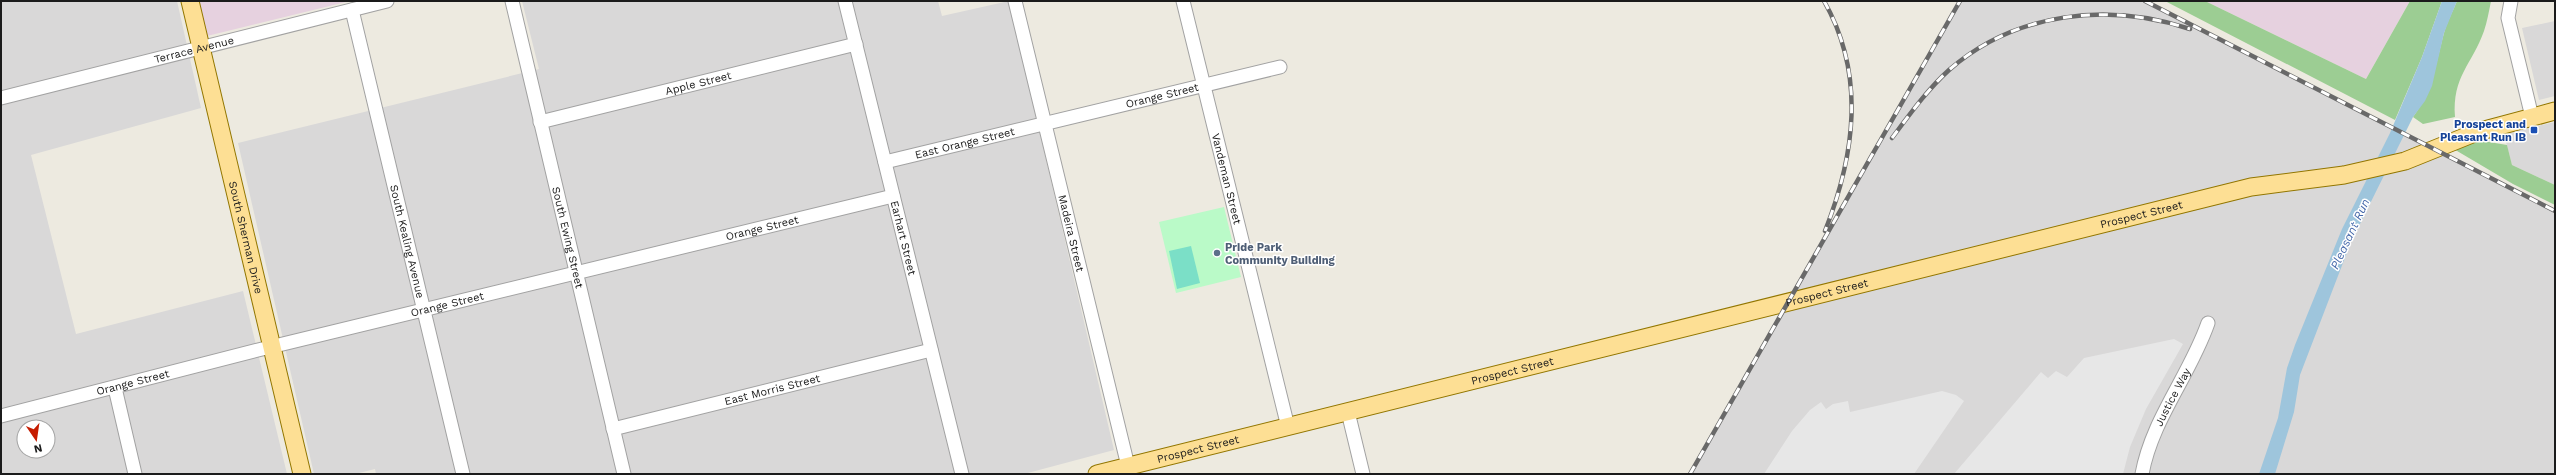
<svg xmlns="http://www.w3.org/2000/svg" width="2556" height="475" font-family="'Work Sans',sans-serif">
<rect width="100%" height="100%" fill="#edeae0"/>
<g fill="#d9d8d8" fill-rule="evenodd">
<path d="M1,1H177L201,108L31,155L76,334L243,291L287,474H1ZM24,427H48V451H24Z"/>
<polygon points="522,1 938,1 942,16 1009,1 1114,450 1024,474 376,474 375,469 355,474 314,474 238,143 539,69"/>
<polygon points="1960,1 2144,1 2555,211 2555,474 1691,474"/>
<polygon points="2555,21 2555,96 2539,100 2522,28"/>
<polygon points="2555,122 2555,185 2512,165 2504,134"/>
</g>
<g fill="#e6d1df">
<polygon points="199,1 350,1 207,36"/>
<polygon points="2205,1 2410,1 2366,79"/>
</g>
<g fill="#9ccd93">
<polygon points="2165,1 2205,1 2366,79 2410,1 2442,1 2422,57 2395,120"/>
<path d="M2457,1H2491C2489,11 2487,22 2484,31C2472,65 2452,76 2455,117L2423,124L2413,117C2432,92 2436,63 2444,33C2447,22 2453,11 2457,1Z"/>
<polygon points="2471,139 2507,145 2512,165 2555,185 2555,205 2513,184 2452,148"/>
</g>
<polygon fill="#bafac8" points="1224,207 1241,277 1176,293 1159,222"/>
<polygon fill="#7bdfc7" points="1191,246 1200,283 1177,289 1169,251"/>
<g fill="#e7e7e7">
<polygon points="2174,339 2183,344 2146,409 2130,447 2123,474 1954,474 2041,372 2048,378 2056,371 2067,377 2084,358"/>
<polygon points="1942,391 1956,395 1964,401 1914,474 1764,474 1792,431 1810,410 1821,402 1826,409 1833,404 1848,401 1850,412"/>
</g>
<polygon fill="#9ec5dc" points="2442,1 2457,1 2444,33 2432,86 2425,101 2413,117 2351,242 2300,375 2294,412 2275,474 2259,474 2278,418 2287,368 2295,345 2342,229 2390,133 2422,57"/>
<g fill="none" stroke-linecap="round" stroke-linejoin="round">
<defs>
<g id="minor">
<path id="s1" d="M512,1L624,474"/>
<path id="s2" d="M845,1L962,474"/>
<path id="s3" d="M1015,1L1128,466"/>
<path id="s4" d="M1183,1L1288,427"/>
<polyline points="2511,1 2508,18 2532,117"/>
<path id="s5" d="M352,10L463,474"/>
<path id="s6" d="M1,98L387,1"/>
<path id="s7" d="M540,122L856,44"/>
<path id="s8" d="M885,162L1280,67"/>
<polyline points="115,388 135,474"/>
<polyline points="1348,412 1363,474"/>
<path id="s9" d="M1,416L258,350L893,196"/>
<path id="s10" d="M613,429L931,350"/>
<path id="s11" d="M2142,474C2152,419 2190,375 2208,323"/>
</g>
<g id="major">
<path id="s12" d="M190,1L302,474"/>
<path id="s13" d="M1097,474L2251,187L2344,175L2405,161L2477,132L2555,111"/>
</g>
</defs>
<use href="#minor" stroke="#a2a2a2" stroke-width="15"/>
<use href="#major" stroke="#927600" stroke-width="19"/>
<use href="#minor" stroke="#fff" stroke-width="13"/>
<use href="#major" stroke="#fddf94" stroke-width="17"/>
<defs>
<g id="rail">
<path d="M1824,1C1866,75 1855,155 1825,231"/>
<polyline points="2145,1 2555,211"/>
<path d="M1892,138C1910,114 1927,90 1949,70C2015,12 2108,2 2190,29"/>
<polyline points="1690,474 1960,1"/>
</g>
</defs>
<use href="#rail" stroke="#696969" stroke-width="4.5"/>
<use href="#rail" stroke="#fff" stroke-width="3" stroke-dasharray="9" stroke-linecap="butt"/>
</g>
<rect fill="#1a4fb4" stroke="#fff" stroke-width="1.5" x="2530" y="126" width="8" height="8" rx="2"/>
<circle fill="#5c6f8a" stroke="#fff" stroke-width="1.5" cx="1217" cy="253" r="4"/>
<g text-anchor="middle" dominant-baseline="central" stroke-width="3" stroke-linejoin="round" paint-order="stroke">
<g font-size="11" fill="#1b1b1b" stroke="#fff">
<text stroke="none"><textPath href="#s6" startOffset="199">Terrace Avenue</textPath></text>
<text stroke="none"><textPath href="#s7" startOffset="163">Apple Street</textPath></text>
<text stroke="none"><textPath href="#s8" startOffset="285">Orange Street</textPath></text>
<text stroke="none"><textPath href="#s8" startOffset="82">East Orange Street</textPath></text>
<text stroke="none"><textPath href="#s4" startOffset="183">Vandeman Street</textPath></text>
<text stroke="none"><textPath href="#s13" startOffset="1076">Prospect Street</textPath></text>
<text stroke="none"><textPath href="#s9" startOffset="784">Orange Street</textPath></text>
<text stroke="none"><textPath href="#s3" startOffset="239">Madeira Street</textPath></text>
<text stroke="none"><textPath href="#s12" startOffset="243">South Sherman Drive</textPath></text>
<text stroke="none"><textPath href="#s2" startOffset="244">Earhart Street</textPath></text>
<text stroke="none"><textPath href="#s1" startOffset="243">South Ewing Street</textPath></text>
<text stroke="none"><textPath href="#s5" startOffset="238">South Kealing Avenue</textPath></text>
<text stroke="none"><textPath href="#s13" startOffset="752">Prospect Street</textPath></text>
<text stroke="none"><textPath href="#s9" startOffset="460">Orange Street</textPath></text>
<text stroke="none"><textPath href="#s13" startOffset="428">Prospect Street</textPath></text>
<text stroke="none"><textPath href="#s9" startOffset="136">Orange Street</textPath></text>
<text stroke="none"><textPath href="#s10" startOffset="164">East Morris Street</textPath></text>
<text stroke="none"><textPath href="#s11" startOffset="83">Justice Way</textPath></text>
<text stroke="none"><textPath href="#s13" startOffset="104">Prospect Street</textPath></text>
</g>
<g font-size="11" font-weight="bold" fill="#164399" stroke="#fff" text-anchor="end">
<text x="2526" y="124">Prospect and<tspan x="2526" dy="13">Pleasant Run IB</tspan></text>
</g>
<g font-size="11" font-weight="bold" fill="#4e5e75" stroke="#fff" text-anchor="start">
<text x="1225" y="247">Pride Park<tspan x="1225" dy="13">Community Building</tspan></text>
</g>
<g font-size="12" font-style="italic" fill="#476aab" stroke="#fff">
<text transform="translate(2350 234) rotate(-65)">Pleasant Run</text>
</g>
</g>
<rect width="2556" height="475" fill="none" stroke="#1b1b1b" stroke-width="4"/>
<g transform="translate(36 439) rotate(167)"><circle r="19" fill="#ffffff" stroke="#a4a4a4"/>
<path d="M0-3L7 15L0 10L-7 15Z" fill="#c61c00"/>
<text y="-6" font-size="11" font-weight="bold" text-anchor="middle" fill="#1b1b1b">N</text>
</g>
</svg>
